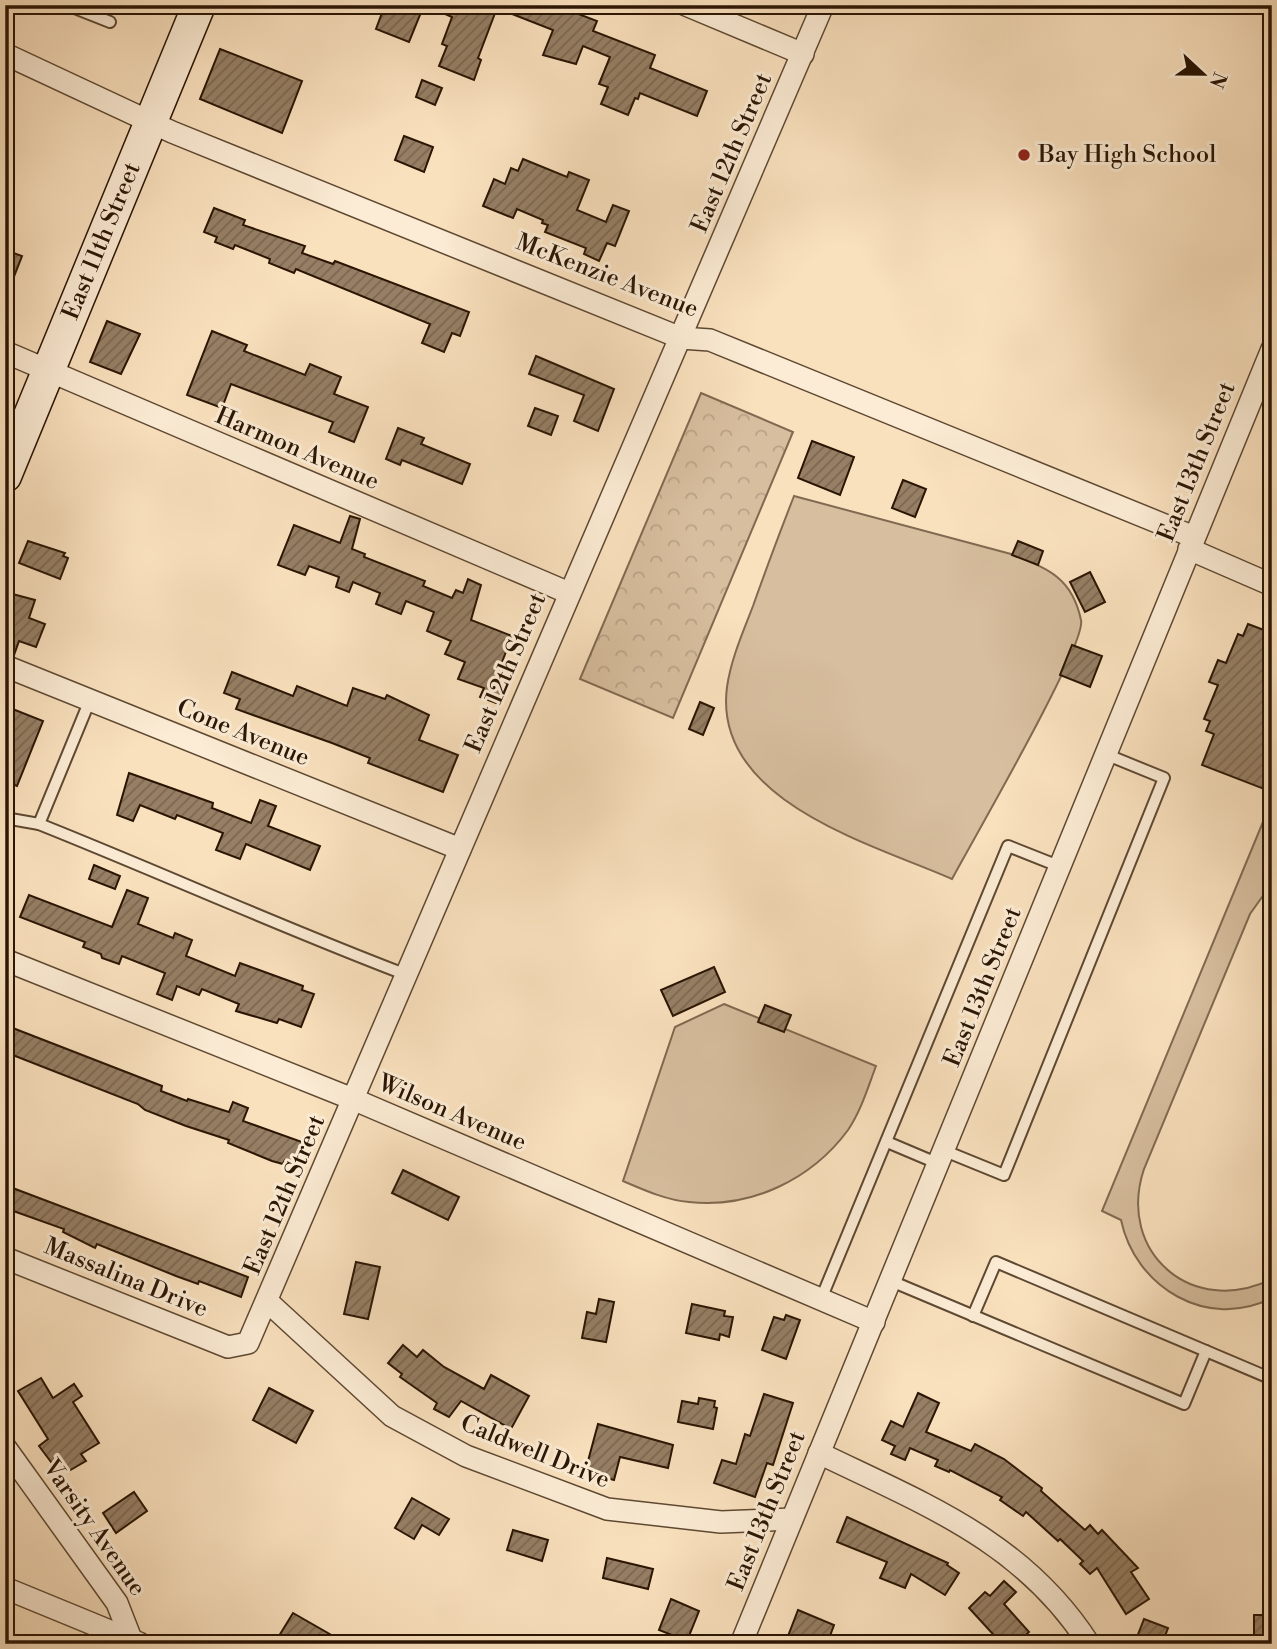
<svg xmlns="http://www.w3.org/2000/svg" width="1277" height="1649" font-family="'Libre Bodoni',serif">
<defs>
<pattern id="forest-crowns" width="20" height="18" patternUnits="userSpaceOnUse" patternTransform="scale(1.75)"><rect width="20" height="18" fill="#d7be9e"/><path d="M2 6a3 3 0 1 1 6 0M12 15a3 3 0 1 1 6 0" fill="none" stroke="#b9a286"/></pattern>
<pattern id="building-hatch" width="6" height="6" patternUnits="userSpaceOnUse" patternTransform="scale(1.75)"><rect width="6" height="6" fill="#967f65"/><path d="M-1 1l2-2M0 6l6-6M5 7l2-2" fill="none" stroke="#7b6751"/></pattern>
</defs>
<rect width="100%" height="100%" fill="#fae1be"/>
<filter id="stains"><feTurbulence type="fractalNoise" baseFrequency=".00286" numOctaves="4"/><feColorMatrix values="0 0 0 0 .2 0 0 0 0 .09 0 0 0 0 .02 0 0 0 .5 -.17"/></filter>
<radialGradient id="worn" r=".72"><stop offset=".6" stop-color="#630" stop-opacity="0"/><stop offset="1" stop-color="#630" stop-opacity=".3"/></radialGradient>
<g fill="#d7be9e" stroke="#806a51" stroke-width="2">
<path d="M794,496L1011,554C1048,569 1072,577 1081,620C1087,644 971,843 952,879C872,844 712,801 727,687C731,659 743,632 753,606C766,569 780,532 794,496Z"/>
<path d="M1270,805L1272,883L1250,914L1144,1169C1116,1253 1193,1318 1272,1279V1298C1207,1331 1135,1287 1121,1220L1102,1211Z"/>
<path d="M724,1004L876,1066C868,1087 861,1111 848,1130C812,1179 751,1209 689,1202C666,1200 644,1190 623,1181L675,1027Z"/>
</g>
<polygon fill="url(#forest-crowns)" stroke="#806a51" stroke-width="2" points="701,393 793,432 673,718 580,679"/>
<g fill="url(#building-hatch)" stroke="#2a1504" stroke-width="2">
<polygon points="385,5 424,5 409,42 376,29"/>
<polygon points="425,5 555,5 597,21 593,31 655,55 650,68 707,91 697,116 640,93 638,99 635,98 628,115 601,104 608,87 599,84 610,57 583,46 576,64 543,55 553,30 497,8 478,58 481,60 474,80 439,66 447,46 442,44 452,17"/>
<polygon points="220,49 302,81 282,133 200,99"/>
<polygon points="422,80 442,88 435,105 416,97"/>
<polygon points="404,136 433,147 424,172 395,160"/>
<polygon points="523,159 567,177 569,172 589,180 577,210 606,222 613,205 629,211 615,246 607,243 599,261 584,254 586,248 545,232 548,225 542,223 543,220 517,209 513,218 483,206 494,179 505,184 511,168 518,171"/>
<polygon points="214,208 245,220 243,225 305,246 302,253 333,264 335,261 469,312 460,336 452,333 444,352 422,343 430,324 296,269 294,273 269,263 270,259 235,245 233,249 215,242 217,237 204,232"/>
<polygon points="5,250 22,256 6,297 5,297"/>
<polygon points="107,321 140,334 121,374 90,362"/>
<polygon points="212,331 247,345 244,351 305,375 310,364 341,377 334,394 368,407 354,442 329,432 333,422 231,384 222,408 187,395"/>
<polygon points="536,356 614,389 598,431 574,421 584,395 529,374"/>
<polygon points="535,408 558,416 551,435 528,426"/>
<polygon points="398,428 424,438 421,444 470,464 462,484 402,460 400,465 386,459"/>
<polygon points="812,441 854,457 840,495 798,478"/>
<polygon points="903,480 926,489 915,517 892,508"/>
<polygon points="350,516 360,519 352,549 365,554 364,557 425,581 423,586 452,598 456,590 463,593 468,579 481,585 471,620 512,636 494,683 503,687 496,703 480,697 484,688 458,679 465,662 445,654 451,641 427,631 434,612 406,601 401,614 376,604 380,593 353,582 349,592 336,587 339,577 309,566 305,575 278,565 294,525 340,543"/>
<polygon points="28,541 65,553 63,556 68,558 60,579 19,563"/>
<polygon points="1018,541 1043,551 1038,565 1012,555"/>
<polygon points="1090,572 1105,602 1085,612 1070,582"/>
<polygon points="5,592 35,600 29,618 45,624 36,647 19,641 14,655 5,653"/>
<polygon points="1248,624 1272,633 1272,792 1202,765 1214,734 1206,731 1210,721 1204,719 1218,685 1209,682 1218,660 1226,663 1238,634 1243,636"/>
<polygon points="1072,645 1102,656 1090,687 1060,675"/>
<polygon points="232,672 293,696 297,686 347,706 353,688 385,699 387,695 429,715 419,740 458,755 443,792 368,763 370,758 332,743 236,709 240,699 224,693"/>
<polygon points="700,702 714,708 703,735 689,729"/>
<polygon points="5,706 43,721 17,786 5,781"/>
<polygon points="129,773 213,803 212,808 251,823 260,800 276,806 268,826 320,846 310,870 246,844 240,859 216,850 223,833 177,815 175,819 140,805 133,821 117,815"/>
<polygon points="94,865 120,876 115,889 89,879"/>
<polygon points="127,890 148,898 138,924 173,938 175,933 192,940 186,956 235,976 240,963 303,986 302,990 314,994 301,1027 279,1019 277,1023 236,1011 239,1004 202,989 199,995 177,986 172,1000 157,994 165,973 122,956 119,964 102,958 101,954 83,947 85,942 20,917 29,895 112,927"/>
<polygon points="714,967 725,992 673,1016 661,990"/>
<polygon points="765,1005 791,1015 784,1032 758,1022"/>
<polygon points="5,1025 162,1086 161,1091 187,1101 188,1099 229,1112 233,1102 248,1108 243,1121 302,1142 293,1163 285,1160 283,1164 272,1161 228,1143 229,1140 186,1126 145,1110 138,1104 5,1052"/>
<polygon points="403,1170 459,1197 448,1220 392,1193"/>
<polygon points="10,1187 248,1277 241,1297 199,1281 198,1284 176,1276 97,1244 95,1248 63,1232 64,1229 5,1208"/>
<polygon points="356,1262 380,1267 368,1319 344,1314"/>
<polygon points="599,1299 614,1302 606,1342 582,1338 587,1312 596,1314"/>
<polygon points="692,1304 725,1311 724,1316 733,1317 729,1337 720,1334 719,1340 686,1333"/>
<polygon points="786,1315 800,1320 786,1359 762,1350 774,1317 784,1320"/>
<polygon points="403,1345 417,1357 423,1350 444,1367 484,1389 491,1375 529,1396 511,1429 461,1401 449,1417 434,1409 437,1403 400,1377 402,1374 388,1363"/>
<polygon points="41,1378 53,1398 74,1384 82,1396 73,1402 99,1443 81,1454 86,1461 67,1472 63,1466 57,1470 39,1446 48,1439 18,1391"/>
<polygon points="269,1388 313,1411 296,1443 253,1420"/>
<polygon points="918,1393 939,1403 926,1432 971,1451 975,1444 1004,1459 1042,1488 1041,1491 1085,1530 1090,1525 1098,1534 1102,1530 1138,1568 1131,1572 1149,1599 1126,1614 1097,1568 1090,1574 1080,1564 1083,1561 1060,1539 1058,1541 1026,1512 1023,1516 1000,1500 1002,1497 950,1470 949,1472 935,1466 938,1460 910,1448 905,1460 891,1454 895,1446 882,1440 891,1421 903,1427"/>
<polygon points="764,1394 793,1403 773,1465 767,1463 755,1497 714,1483 722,1460 736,1464 745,1434 750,1436"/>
<polygon points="699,1398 715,1401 714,1407 717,1408 713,1429 678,1422 682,1401 698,1404"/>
<polygon points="598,1424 673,1445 668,1468 620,1457 614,1480 585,1472"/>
<polygon points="134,1492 147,1511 116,1533 103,1513"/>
<polygon points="412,1498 449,1519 439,1535 422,1525 414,1539 395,1528"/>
<polygon points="847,1517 948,1563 947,1565 959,1573 945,1595 911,1574 905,1588 880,1578 887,1562 837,1542"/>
<polygon points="513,1530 548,1540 542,1561 507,1550"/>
<polygon points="607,1558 653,1569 648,1589 603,1578"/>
<polygon points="1004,1581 1016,1592 1004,1604 1029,1632 1016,1644 1002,1644 969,1608 985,1592 990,1596"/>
<polygon points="671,1599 699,1611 687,1641 659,1630"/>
<polygon points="798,1610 834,1625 827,1644 806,1637 803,1644 785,1644"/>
<polygon points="293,1613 347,1644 293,1644 279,1636"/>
<rect x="1254" y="1615" width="18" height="29"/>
<polygon points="1144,1619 1168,1628 1162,1644 1137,1637"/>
</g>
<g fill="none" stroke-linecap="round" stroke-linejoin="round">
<defs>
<g id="service">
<polyline points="67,5 110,22"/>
<polyline points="5,818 39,824 90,700"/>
<path d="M39,824C162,873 283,928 407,975"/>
<polyline points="887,1142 939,1164"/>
<polyline points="945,1151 1004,1175 1164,778 1105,754"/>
<polyline points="891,1281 1184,1404 1206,1351"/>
<polyline points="821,1299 1008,846 1061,867"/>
<polyline points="973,1316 996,1262 1272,1379"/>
</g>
<g id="minor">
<polyline points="686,5 803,54"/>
<polyline points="5,54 172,132 681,338 710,340 1194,537"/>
<polyline points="5,352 569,593"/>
<polyline points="1189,549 1272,585"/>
<polyline points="5,666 460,849"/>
<polyline points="5,960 355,1100 874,1322"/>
<polyline points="5,1258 228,1347 248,1343 823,5"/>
<polyline points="268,1302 392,1416 466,1456 607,1509 721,1522 792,1519"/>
<polyline points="5,1447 117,1603 133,1644"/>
<path d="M819,1453C924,1504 1023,1541 1089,1644"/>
<polyline points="5,1588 139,1643"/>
<polyline points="741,1644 1272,349"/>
</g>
<g id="secondary">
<path id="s1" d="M5,476L199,5"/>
</g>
</defs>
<use href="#service" stroke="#5e4832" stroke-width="14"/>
<use href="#minor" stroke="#5e4832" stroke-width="24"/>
<use href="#secondary" stroke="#2a1504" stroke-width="35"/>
<use href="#service" stroke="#fcecd5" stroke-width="10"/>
<use href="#minor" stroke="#fcecd5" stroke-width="21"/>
<use href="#secondary" stroke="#fcecd5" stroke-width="32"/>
</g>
<circle fill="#8f2418" stroke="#fcecd5" stroke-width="2.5" cx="1024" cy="155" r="7"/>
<g text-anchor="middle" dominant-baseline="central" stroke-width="6" stroke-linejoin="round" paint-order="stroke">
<g font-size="24" fill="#2a1504" stroke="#fcecd5">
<text transform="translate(732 153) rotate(-67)">East 12th Street</text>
<text stroke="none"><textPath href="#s1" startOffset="254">East 11th Street</textPath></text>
<text transform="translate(607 276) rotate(21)">McKenzie Avenue</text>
<text transform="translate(297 449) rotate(23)">Harmon Avenue</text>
<text transform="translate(1197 462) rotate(-68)">East 13th Street</text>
<text transform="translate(506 673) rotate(-67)">East 12th Street</text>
<text transform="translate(243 733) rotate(22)">Cone Avenue</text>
<text transform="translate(983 987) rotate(-68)">East 13th Street</text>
<text transform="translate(452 1113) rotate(23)">Wilson Avenue</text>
<text transform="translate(285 1195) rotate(-67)">East 12th Street</text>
<text transform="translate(126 1278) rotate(22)">Massalina Drive</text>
<text transform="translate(535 1452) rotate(22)">Caldwell Drive</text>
<text transform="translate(767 1511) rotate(-68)">East 13th Street</text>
<text transform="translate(94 1528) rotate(55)">Varsity Avenue</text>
</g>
<g font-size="24" fill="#2a1504" stroke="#fcecd5" text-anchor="start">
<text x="1038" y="155">Bay High School</text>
</g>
</g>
<rect width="1277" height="1649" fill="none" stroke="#fae1be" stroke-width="28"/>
<rect x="7" y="7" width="1263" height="1635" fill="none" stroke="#2a1504" stroke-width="3.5"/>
<rect x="14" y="14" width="1249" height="1621" fill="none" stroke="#2a1504" stroke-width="2"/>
<g transform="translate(1203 74) rotate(112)" stroke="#fcecd5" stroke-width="5" paint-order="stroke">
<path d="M0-5L12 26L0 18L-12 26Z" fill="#2a1504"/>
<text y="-10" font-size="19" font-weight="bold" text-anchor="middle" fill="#2a1504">N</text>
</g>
<rect width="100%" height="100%" filter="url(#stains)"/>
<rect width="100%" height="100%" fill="url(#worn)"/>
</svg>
